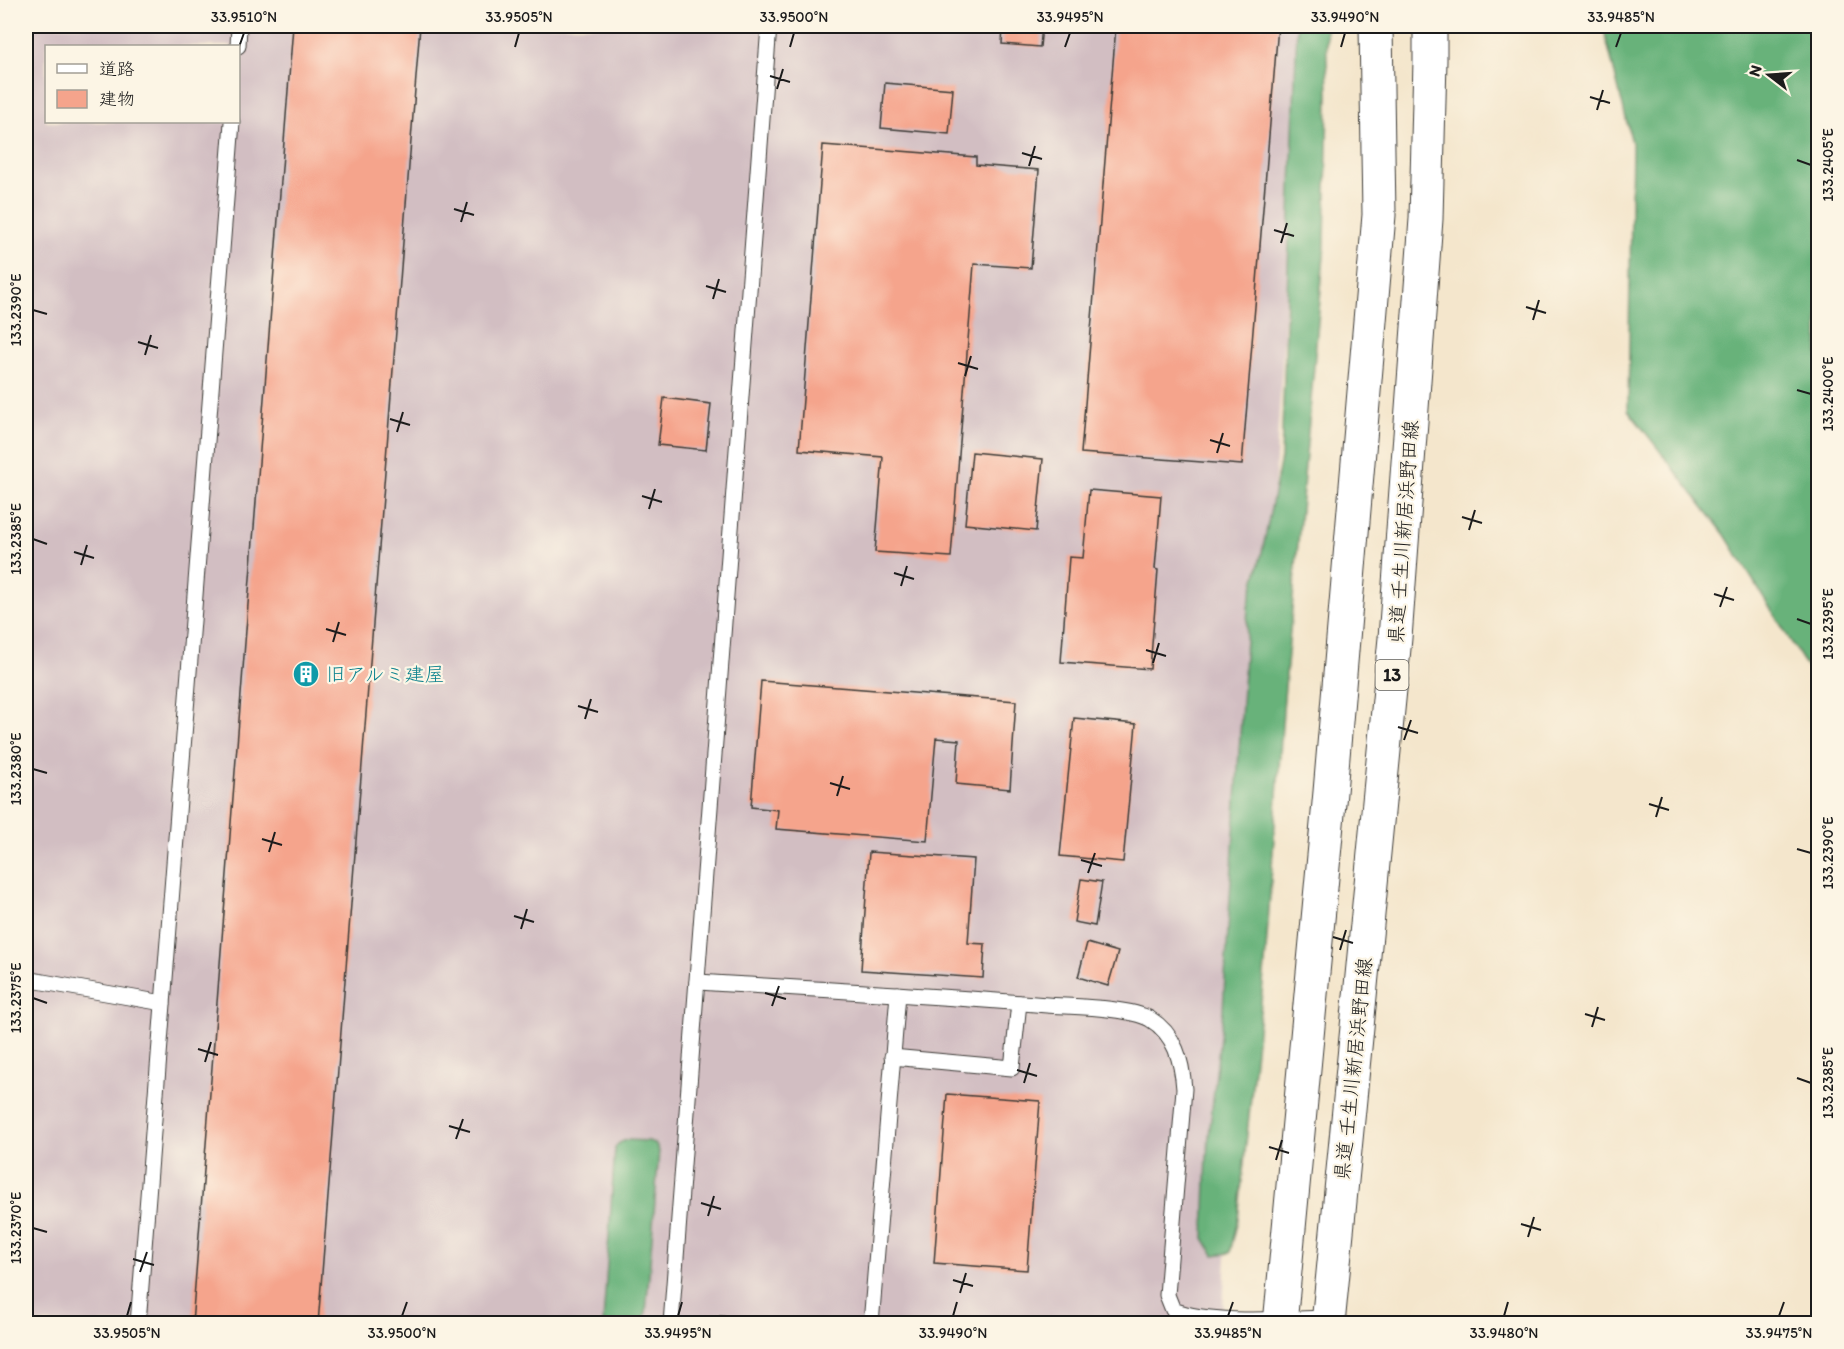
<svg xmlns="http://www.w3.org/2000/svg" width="1844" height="1349" font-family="Itim,'Klee One',sans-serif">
<rect width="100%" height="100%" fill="#fcf5e5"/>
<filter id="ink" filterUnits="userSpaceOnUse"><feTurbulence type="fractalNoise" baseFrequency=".0167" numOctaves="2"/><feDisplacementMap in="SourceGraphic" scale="12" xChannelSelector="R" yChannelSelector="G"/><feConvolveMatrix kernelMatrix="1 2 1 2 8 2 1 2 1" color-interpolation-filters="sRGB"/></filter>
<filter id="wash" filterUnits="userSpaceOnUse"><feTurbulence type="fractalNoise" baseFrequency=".008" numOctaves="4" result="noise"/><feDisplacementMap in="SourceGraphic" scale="24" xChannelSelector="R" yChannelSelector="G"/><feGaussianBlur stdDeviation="1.35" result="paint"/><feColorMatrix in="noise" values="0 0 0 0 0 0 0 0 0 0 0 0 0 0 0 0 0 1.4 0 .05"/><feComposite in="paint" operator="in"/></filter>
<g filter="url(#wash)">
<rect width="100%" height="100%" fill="#f4e6cc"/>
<path fill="#d2bec2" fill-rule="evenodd" d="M26,26H1303L1222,1323H26ZM46,46H238V122H46Z"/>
<g fill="#68b27a" stroke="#42674b" stroke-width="1.5">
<polygon points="1297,26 1326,26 1328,95 1325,245 1284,698 1265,965 1238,1219 1230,1253 1214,1255 1204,1238 1207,1154 1223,1010 1248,607 1263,548 1281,458"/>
<polygon points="1603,26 1818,26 1818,685 1725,535 1628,410 1632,143"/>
<polygon points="626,1140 649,1141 656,1144 659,1151 646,1312 642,1323 603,1323 615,1148 619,1143"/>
</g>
<g id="blocks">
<g fill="#f5a48c">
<polygon points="293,26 420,26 318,1324 192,1324"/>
<polygon points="1003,26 1042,26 1040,47 1002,44"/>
<polygon points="1116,26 1278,26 1242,465 1081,453"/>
<polygon points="885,83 953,89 949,134 881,128"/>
<polygon points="823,145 976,157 976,165 1039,170 1031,268 974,264 951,557 875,552 883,457 799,450"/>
<polygon points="664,398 711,404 706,450 658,445"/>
<polygon points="972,452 1043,459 1036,531 965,524"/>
<polygon points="1089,490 1161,496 1155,569 1158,570 1150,669 1061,662 1069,557 1083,558"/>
<polygon points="761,681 1016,701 1010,789 956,784 959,740 936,738 927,841 776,829 778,810 751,807"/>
<polygon points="1074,718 1136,724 1123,862 1060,856"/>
<polygon points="869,852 974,859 968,943 985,944 983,978 861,970"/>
<polygon points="1081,879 1102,882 1095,926 1074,922"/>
<polygon points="1087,943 1118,952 1108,986 1078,977"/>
<polygon points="947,1094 1040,1101 1027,1270 934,1263"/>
<polygon points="720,1316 785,1322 785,1324 719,1324"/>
</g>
</g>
</g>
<g filter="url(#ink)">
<use href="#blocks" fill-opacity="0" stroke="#3c3a36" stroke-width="1.5"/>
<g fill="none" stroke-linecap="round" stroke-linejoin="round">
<defs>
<g id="service">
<polyline points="238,46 239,26"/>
<polyline points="26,979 163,1003"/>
<path d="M697,982C814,989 930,995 1047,1005C1073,1007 1128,1007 1150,1019C1175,1034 1182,1061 1184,1089L1167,1295L1173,1310C1211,1325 1285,1319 1328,1318"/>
<polyline points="892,1057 1012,1068 1019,1003"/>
<polyline points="138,1324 232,122"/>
<polyline points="671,1324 769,26"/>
<polyline points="871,1324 898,994"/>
</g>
<g id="primary">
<polyline points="1280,1324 1330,792 1379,215 1376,26"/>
<polyline points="1328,1324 1395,638 1426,219 1430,60 1430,26"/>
</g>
</defs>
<use href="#service" stroke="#3c3a36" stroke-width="17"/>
<use href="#primary" stroke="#3c3a36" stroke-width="35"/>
<use href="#service" stroke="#fff" stroke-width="15"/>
<use href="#primary" stroke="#fff" stroke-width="33"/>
</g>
</g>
<path fill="none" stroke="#1c1c1c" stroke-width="2" d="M239,47L244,33M515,47L519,33M790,47L794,33M1065,47L1070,33M1341,47L1345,33M1616,47L1621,33M770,76L790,82M777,89L783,69M1590,97L1610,103M1597,110L1603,90M1022,153L1042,159M1797,160L1811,165M1029,166L1035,146M454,209L474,215M461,222L467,202M1274,230L1294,236M1281,243L1287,223M706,286L726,292M713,299L719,279M1526,307L1546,313M33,310L47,314M1533,320L1539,300M138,342L158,348M145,355L151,335M958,363L978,369M965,376L971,356M1797,390L1811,394M390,419L410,425M397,432L403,412M1210,440L1230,446M1217,453L1223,433M642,496L662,502M649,509L655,489M1462,517L1482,523M1469,530L1475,510M33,539L47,544M74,552L94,558M81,565L87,545M894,573L914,579M901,586L907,566M1714,594L1734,600M1720,607L1727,587M1797,619L1811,624M326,629L346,635M333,642L339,622M1146,650L1166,656M1153,663L1159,643M578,706L598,712M585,719L591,699M1398,727L1418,733M1404,740L1411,720M33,769L47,773M830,783L850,789M837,796L843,776M1649,804L1669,810M1656,817L1662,797M262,839L282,845M1797,849L1811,853M269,852L275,832M1081,860L1102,866M1088,873L1095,853M514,916L534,922M521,929L527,909M1333,937L1353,943M1340,950L1346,930M765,993L786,999M33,998L47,1003M772,1006L779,986M1585,1014L1605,1020M1592,1027L1598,1007M198,1049L218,1055M205,1062L211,1042M1017,1070L1037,1076M1797,1078L1811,1083M1024,1083L1030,1063M449,1126L470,1132M456,1139L463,1119M1269,1147L1289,1153M1276,1160L1282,1140M701,1203L721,1209M708,1216L714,1196M1521,1224L1541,1230M33,1228L47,1232M1528,1237L1534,1217M133,1259L154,1265M140,1272L147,1252M953,1280L973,1286M960,1293L966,1273M127,1316L131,1302M402,1316L407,1302M678,1316L682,1302M953,1316L957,1302M1228,1316L1233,1302M1504,1316L1508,1302M1779,1316L1784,1302"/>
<defs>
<symbol id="building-disc" viewBox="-11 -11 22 22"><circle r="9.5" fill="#0f9aa8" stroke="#fcf5e5"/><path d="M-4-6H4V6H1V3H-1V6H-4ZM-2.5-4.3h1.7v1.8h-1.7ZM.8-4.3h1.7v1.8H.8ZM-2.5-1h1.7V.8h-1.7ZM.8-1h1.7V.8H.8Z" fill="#fff"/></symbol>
</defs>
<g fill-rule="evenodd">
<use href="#building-disc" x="291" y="659" width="30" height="30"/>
</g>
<g text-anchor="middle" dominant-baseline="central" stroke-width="4.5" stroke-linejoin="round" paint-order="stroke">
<rect fill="#fcf5e5" stroke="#5f5d58" stroke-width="1.5" x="1375.5" y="660" width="33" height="30" rx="4.5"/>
<g font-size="18" font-weight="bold" fill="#1c1c1c">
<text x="1392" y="675">13</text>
</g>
<g font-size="20" fill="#1c1c1c" stroke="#fcf5e5">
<text transform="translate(1403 532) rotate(-86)">県道 壬生川新居浜野田線</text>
<text transform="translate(1353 1069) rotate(-84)">県道 壬生川新居浜野田線</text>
</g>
<g font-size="20" fill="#0d838f" stroke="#fcf5e5" text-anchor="start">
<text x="326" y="674">旧アルミ建屋</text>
</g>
</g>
<rect width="1844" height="1349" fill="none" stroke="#fcf5e5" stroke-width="66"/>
<rect x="45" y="45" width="195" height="78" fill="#fcf5e5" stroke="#a29e95" stroke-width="1.5"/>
<rect x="57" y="64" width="30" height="9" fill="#ffffff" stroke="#a29e95" stroke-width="1.5"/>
<text x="99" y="75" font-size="18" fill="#1c1c1c">道路</text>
<rect x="57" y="90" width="30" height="18" fill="#f5a48c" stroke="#a29e95" stroke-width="1.5"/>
<text x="99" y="105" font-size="18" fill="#1c1c1c">建物</text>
<g transform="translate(1769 75) rotate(287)" stroke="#fcf5e5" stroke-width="4.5" paint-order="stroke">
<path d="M0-4.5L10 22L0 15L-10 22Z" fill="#1c1c1c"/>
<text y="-9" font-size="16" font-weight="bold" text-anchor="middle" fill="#1c1c1c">N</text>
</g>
<rect x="33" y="33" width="1778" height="1283" fill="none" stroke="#1c1c1c" stroke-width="2"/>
<g font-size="15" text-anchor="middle" fill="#1c1c1c">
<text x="244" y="22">33.9510°N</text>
<text x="519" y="22">33.9505°N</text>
<text x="794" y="22">33.9500°N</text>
<text x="1070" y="22">33.9495°N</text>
<text x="1345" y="22">33.9490°N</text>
<text x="1621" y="22">33.9485°N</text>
<text transform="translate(1828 165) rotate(-90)" y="5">133.2405°E</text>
<text transform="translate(16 310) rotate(-90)" y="5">133.2390°E</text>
<text transform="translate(1828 394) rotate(-90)" y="5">133.2400°E</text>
<text transform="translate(16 539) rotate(-90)" y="5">133.2385°E</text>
<text transform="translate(1828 624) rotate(-90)" y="5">133.2395°E</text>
<text transform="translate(16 769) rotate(-90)" y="5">133.2380°E</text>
<text transform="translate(1828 853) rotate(-90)" y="5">133.2390°E</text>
<text transform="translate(16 998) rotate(-90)" y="5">133.2375°E</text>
<text transform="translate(1828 1083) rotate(-90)" y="5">133.2385°E</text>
<text transform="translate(16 1228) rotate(-90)" y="5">133.2370°E</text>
<text x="127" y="1338">33.9505°N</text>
<text x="402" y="1338">33.9500°N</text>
<text x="678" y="1338">33.9495°N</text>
<text x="953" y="1338">33.9490°N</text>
<text x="1228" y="1338">33.9485°N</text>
<text x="1504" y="1338">33.9480°N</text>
<text x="1779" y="1338">33.9475°N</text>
</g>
</svg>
